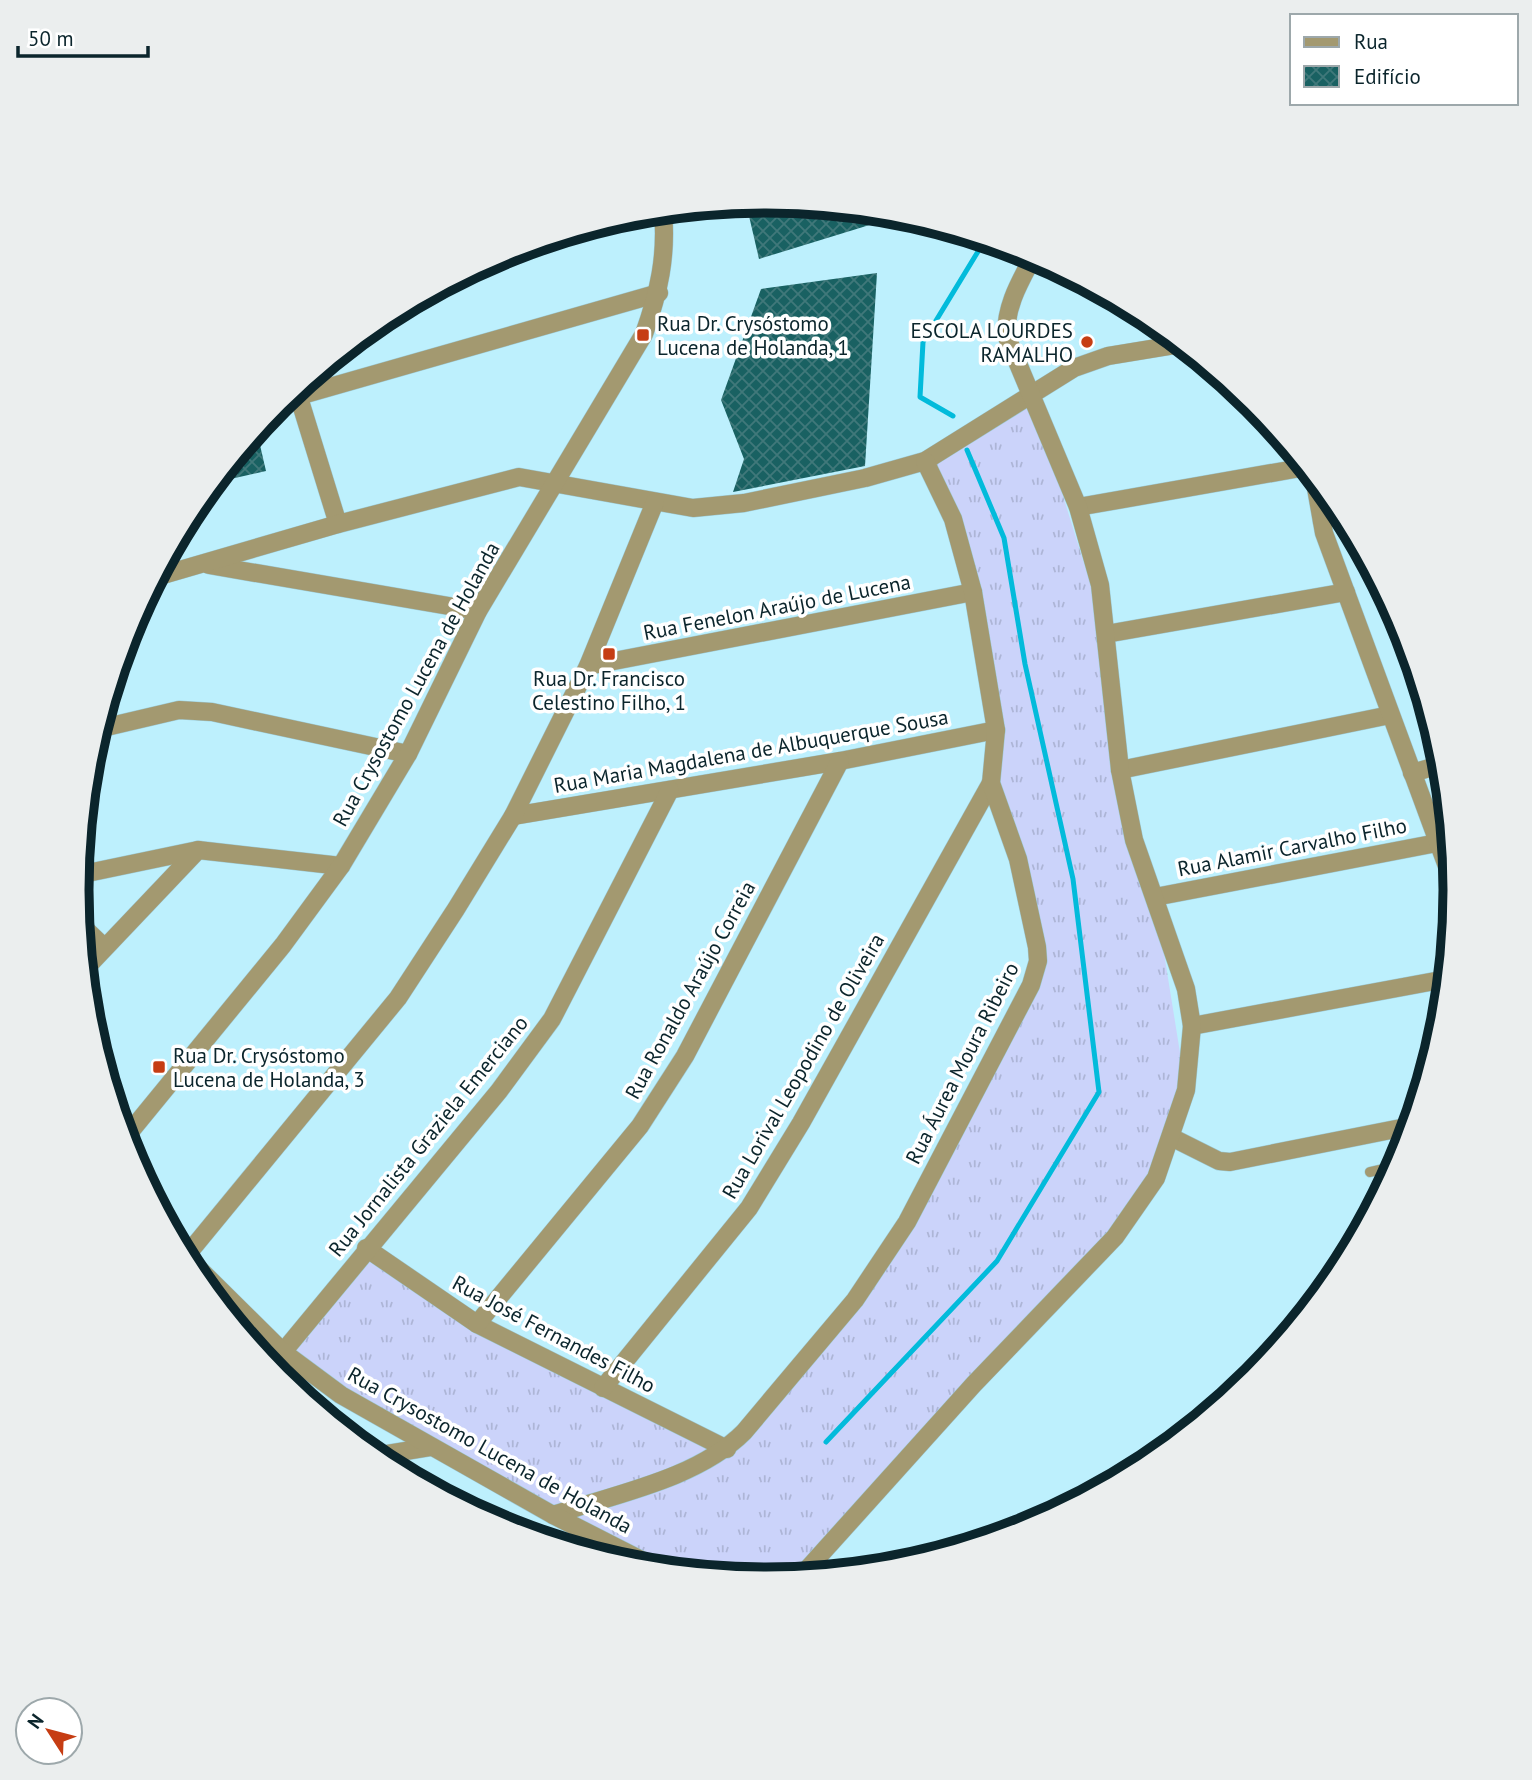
<svg xmlns="http://www.w3.org/2000/svg" width="1532" height="1780" font-family="'PT Sans',sans-serif">
<defs>
<pattern id="grass-tufts" width="24" height="20" patternUnits="userSpaceOnUse" patternTransform="scale(1.75)"><rect width="24" height="20" fill="#cbd3fa"/><path d="M3 7l-1-3M5 7V3M7 7l1-3M15 17l-1-3M17 17v-4M19 17l1-3" fill="none" stroke="#adb5d6"/></pattern>
<pattern id="building-cross-hatch" width="8" height="8" patternUnits="userSpaceOnUse" patternTransform="scale(1.75)"><rect width="8" height="8" fill="#196162"/><path d="M0 0l8 8M0 8l8-8" fill="none" stroke="#40787a"/></pattern>
</defs>
<rect width="100%" height="100%" fill="#bdf0fd"/>
<polygon fill="url(#grass-tufts)" points="1031,393 1106,634 1120,770 1155,897 1186,1090 1125,1223 790,1577 766,1579 663,1569 283,1352 366,1248 477,1324 722,1447 855,1300 1031,985 1037,947 991,783 996,730 973,592 925,461"/>
<g fill="none" stroke-linecap="round" stroke-linejoin="round">
<g stroke="#02bbdb" stroke-width="5">
<polyline points="953,416 920,397 923,342 985,240"/>
<polyline points="826,1442 997,1261 1099,1092 1073,879 1025,664 1004,538 967,450"/>
<polyline points="589,1553 592,1552"/>
</g>
</g>
<g fill="url(#building-cross-hatch)">
<polygon points="766,201 901,214 902,215 759,259 746,203"/>
<polygon points="877,273 865,466 733,492 744,459 721,400 761,289"/>
<polygon points="260,445 266,471 213,483 240,450"/>
</g>
<g fill="none" stroke-linecap="round" stroke-linejoin="round">
<defs>
<polyline id="service" points="1370,1172 1396,1166"/>
<g id="minor">
<polyline points="296,388 338,524"/>
<polyline points="281,401 659,293"/>
<polyline points="1078,507 1306,467"/>
<polyline points="1322,521 1342,513"/>
<polyline points="209,565 478,611"/>
<polyline points="156,577 338,524 519,477 693,508 744,503 865,478 925,461 1074,368 1108,356 1181,344"/>
<polyline points="1106,634 1346,592"/>
<polyline points="588,666 973,592"/>
<polyline points="98,729 179,710 212,712 408,754"/>
<polyline points="1120,770 1390,715"/>
<polyline points="1412,773 1443,764"/>
<polyline points="513,816 840,761 996,730"/>
<polyline points="78,875 198,850 341,866"/>
<polyline points="1155,897 1437,843"/>
<polyline points="80,924 104,947"/>
<polyline points="85,969 198,850"/>
<polyline points="1192,1026 1446,979"/>
<polyline points="1171,1137 1219,1161 1230,1162 1411,1126"/>
<polyline points="366,1248 477,1324 727,1449"/>
<polyline points="186,1256 398,998 456,909 513,816 588,666 655,502"/>
<polyline points="477,1324 640,1126 685,1056 840,761"/>
<polyline points="283,1352 499,1091 552,1019 670,790"/>
<polyline points="603,1388 749,1208 801,1123 991,783"/>
<polyline points="375,1456 430,1447"/>
<path d="M553,1515C615,1494 697,1479 744,1432L855,1300L907,1222L1031,985L1038,961L1037,947L1018,859L991,783L996,730L973,592L953,519L925,461"/>
</g>
<g id="tertiary">
<polyline points="1314,477 1324,533 1455,888"/>
<path d="M125,1138L283,945L341,866L408,754L478,611L644,334C659,292 667,256 663,211"/>
<polyline points="181,1251 283,1352 341,1395 553,1515 657,1568"/>
<path d="M802,1575L974,1384L1115,1237L1156,1178L1186,1090L1192,1026L1186,989L1134,840L1120,770L1100,585L1078,507L1006,335C1006,304 1020,282 1034,255"/>
</g>
</defs>
<use href="#service" stroke="#9dcbd7" stroke-width="11"/>
<use href="#minor" stroke="#9dcbd7" stroke-width="19"/>
<use href="#tertiary" stroke="#9dcbd7" stroke-width="19"/>
<use href="#service" stroke="#a39970" stroke-width="10"/>
<use href="#minor" stroke="#a39970" stroke-width="18"/>
<use href="#tertiary" stroke="#a39970" stroke-width="18"/>
</g>
<g fill="#c63d13" stroke="#fff" stroke-width="2.5">
<rect x="636" y="328" width="14" height="14" rx="3.5"/>
<circle cx="1087" cy="342" r="7"/>
<rect x="602" y="647" width="14" height="14" rx="3.5"/>
<rect x="152" y="1060" width="14" height="14" rx="3.5"/>
</g>
<g text-anchor="middle" dominant-baseline="central" stroke-width="7" stroke-linejoin="round" paint-order="stroke">
<g font-size="21" fill="#0b252c" stroke="#fff" text-anchor="start">
<text x="657" y="323">Rua Dr. Crysóstomo<tspan x="657" dy="24">Lucena de Holanda, 1</tspan></text>
<text x="1073" y="330" text-anchor="end">ESCOLA LOURDES<tspan x="1073" dy="24">RAMALHO</tspan></text>
<text x="609" y="678" text-anchor="middle">Rua Dr. Francisco<tspan x="609" dy="24">Celestino Filho, 1</tspan></text>
<text x="173" y="1055">Rua Dr. Crysóstomo<tspan x="173" dy="24">Lucena de Holanda, 3</tspan></text>
</g>
<g font-size="21" fill="#0b252c" stroke="#fff">
<text transform="translate(777 607) rotate(-11)">Rua Fenelon Araújo de Lucena</text>
<text transform="translate(416 684) rotate(-61)">Rua Crysostomo Lucena de Holanda</text>
<text transform="translate(751 751) rotate(-10)">Rua Maria Magdalena de Albuquerque Sousa</text>
<text transform="translate(1292 847) rotate(-11)">Rua Alamir Carvalho Filho</text>
<text transform="translate(690 990) rotate(-61)">Rua Ronaldo Araújo Correia</text>
<text transform="translate(962 1063) rotate(-63)">Rua Áurea Moura Ribeiro</text>
<text transform="translate(803 1066) rotate(-60)">Rua Lorival Leopodino de Oliveira</text>
<text transform="translate(428 1136) rotate(-51)">Rua Jornalista Graziela Emerciano</text>
<text transform="translate(554 1334) rotate(28)">Rua José Fernandes Filho</text>
<text transform="translate(490 1450) rotate(29)">Rua Crysostomo Lucena de Holanda</text>
</g>
</g>
<path d="M0 0H1532V1780H0ZM89 890a677 677 0 1 1 1354 0a677 677 0 1 1-1354 0Z" fill="#ebeeee" fill-rule="evenodd"/>
<path fill="none" stroke="#0b252c" stroke-width="9" d="M89 890a677 677 0 1 1 1354 0a677 677 0 1 1-1354 0Z"/>
<rect x="1290" y="14" width="228" height="91" fill="#ffffff" stroke="#9da8ab" stroke-width="2"/>
<rect x="1304" y="37" width="35" height="10" fill="#a39970" stroke="#9da8ab" stroke-width="2"/>
<text x="1354" y="49" font-size="21" fill="#0b252c">Rua</text>
<rect x="1304" y="66" width="35" height="21" fill="url(#building-cross-hatch)" stroke="#9da8ab" stroke-width="2"/>
<text x="1354" y="84" font-size="21" fill="#0b252c">Edifício</text>
<g transform="translate(49 1731) rotate(306)"><circle r="33" fill="#ffffff" stroke="#9da8ab" stroke-width="2"/>
<path d="M0-5L12 26L0 18L-12 26Z" fill="#c63d13"/>
<text y="-10" font-size="19" font-weight="bold" text-anchor="middle" fill="#0b252c">N</text>
</g>
<path d="M18 46v10h130v-10" fill="none" stroke="#0b252c" stroke-width="3.5"/>
<text x="28" y="46" font-size="21" fill="#0b252c" stroke="#ffffff" stroke-width="5" paint-order="stroke">50 m</text>
</svg>
